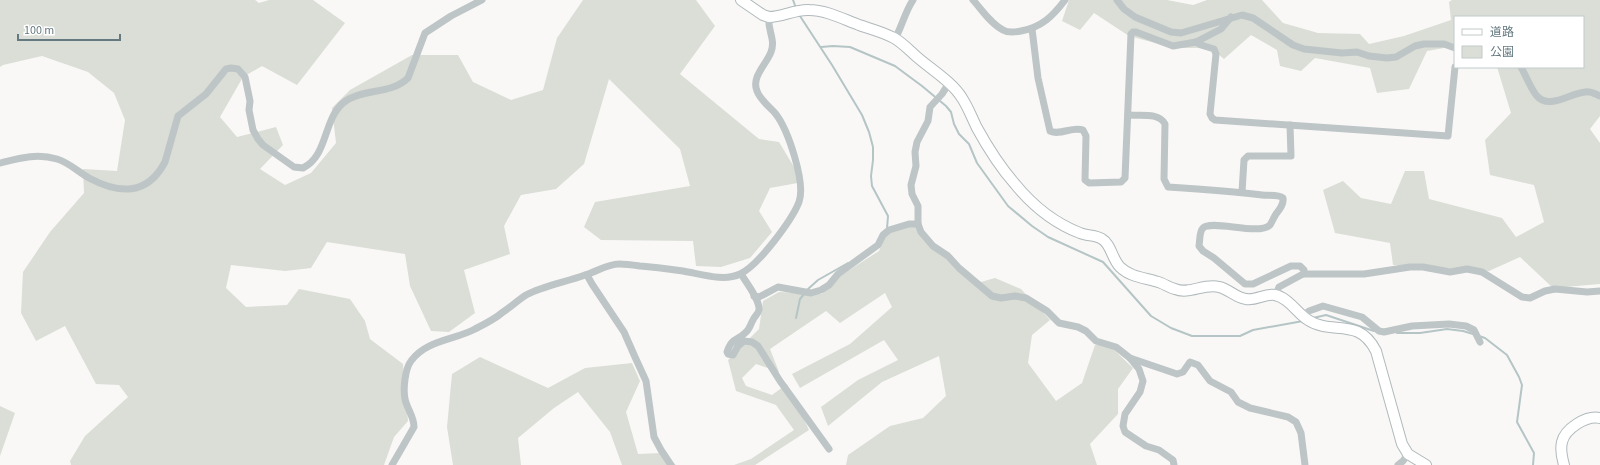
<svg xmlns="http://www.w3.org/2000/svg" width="1600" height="465" font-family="'Source Sans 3','Noto Sans JP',sans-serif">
<rect width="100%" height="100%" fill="#f9f8f7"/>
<g fill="#daded6">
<polygon points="0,0 255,0 259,3 269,0 313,0 345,23 297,85 262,66 243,77 220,117 237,137 276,127 283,145 260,169 285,185 311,173 336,143 332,108 350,90 412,55 458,55 473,82 511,100 543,90 557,38 583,0 696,0 715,26 680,74 759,139 779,142 803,182 770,188 759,211 772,232 750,258 721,267 696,266 693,241 601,240 584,227 595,202 690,186 680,149 609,79 584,164 556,189 521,195 504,226 510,254 464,270 475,313 449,332 431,331 410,286 405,254 327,242 311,268 285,271 231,265 226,288 246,307 287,305 299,289 350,299 365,321 370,339 403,364 408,421 394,437 384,465 71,465 70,461 85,436 128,397 119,385 96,384 65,326 36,341 21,313 23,272 50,232 84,193 83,169 117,171 125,120 114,93 88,72 42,56 3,65 0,67"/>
<polygon points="1069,0 1167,0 1193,5 1207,0 1262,0 1283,23 1318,33 1360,34 1369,44 1404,36 1451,20 1449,2 1452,0 1600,0 1600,116 1590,129 1600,143 1600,284 1553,288 1520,257 1489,271 1393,265 1390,243 1335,233 1323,190 1343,181 1361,198 1391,204 1405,171 1424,171 1429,199 1502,218 1516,237 1544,222 1534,185 1490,175 1485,140 1511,113 1497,67 1583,67 1583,17 1455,17 1455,46 1427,51 1409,89 1377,93 1370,68 1315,58 1301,71 1280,66 1277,50 1251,35 1224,59 1211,48 1174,48 1129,36 1094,13 1080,30 1062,21"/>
<polygon points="916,225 974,284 995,278 1021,289 1050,320 1032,335 1028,363 1056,401 1082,383 1095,345 1109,345 1133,368 1118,389 1118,414 1090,444 1097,465 846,465 848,455 890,426 923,418 946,396 939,356 882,382 828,426 821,407 858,380 898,360 884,340 800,388 792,374 850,344 892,307 885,293 840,323 826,311 770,349 779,372 756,364 742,378 746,386 772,395 787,384 809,430 755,465 734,465 751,459 794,430 776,405 736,391 728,360 759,329 763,301 779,292 822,294 840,276 879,251 887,231"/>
<polygon points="480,357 548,388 585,368 632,363 640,381 626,412 638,454 661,453 676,465 622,465 610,432 578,392 554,408 518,438 521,465 453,465 447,427 452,374"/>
<polygon points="0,406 15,413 0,456"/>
</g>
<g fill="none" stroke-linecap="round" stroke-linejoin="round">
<g stroke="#b5c5c6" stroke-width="2">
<polyline points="793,0 796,8"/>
<polyline points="798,13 832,65 862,115 869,132 873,147 873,160 871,176 872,186 888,216 887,229"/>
<polyline points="821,47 833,46 850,47 895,66 922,86 946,106 951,112 954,124 959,134 969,144 977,163 1008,206 1032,226 1048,237 1103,262 1151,316 1171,328 1192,336 1240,336 1253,330 1303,321"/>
<polyline points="807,290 818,280 848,263"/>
<polyline points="796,318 800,299 805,293"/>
<polyline points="1313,318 1326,315 1374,331"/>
<polyline points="1397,333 1420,333 1447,329 1463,331 1473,334"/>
<polyline points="1479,336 1485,338 1507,355 1519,377 1522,385 1517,422 1534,453 1533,465"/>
</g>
<defs>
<g id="secondary">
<path d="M741,0L763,15L769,17C782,17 796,9 809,10C826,10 843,19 859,25C871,29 883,32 894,38C903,43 910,51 917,57C932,70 952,82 962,98C968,107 972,118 977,128C988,148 1000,167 1015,184C1033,206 1054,223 1080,233C1087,236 1096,235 1102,239C1111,244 1112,259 1120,267C1131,278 1148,278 1161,283C1166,285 1170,288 1175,289C1189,295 1204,283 1219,287C1229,289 1236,298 1246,299C1256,301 1265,293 1275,295C1289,298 1297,313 1308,320C1332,336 1358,316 1376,351L1402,444L1408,454L1426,465"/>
<path d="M1564,465C1562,458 1560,450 1562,442C1565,429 1586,415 1600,418"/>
</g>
</defs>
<use href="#secondary" stroke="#b0b9bb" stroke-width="12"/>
<g stroke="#bec5c6" stroke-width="7">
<path d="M973,0C982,10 991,24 1003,30C1008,33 1016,32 1021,31C1042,27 1053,16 1065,0"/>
<polyline points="1117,0 1124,9 1135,17 1171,32 1181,33 1242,15 1253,18 1293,45 1304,49 1342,53 1357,52 1369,56 1387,58 1396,57 1415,46 1424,44 1444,44 1455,48"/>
<path d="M1032,29L1038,78L1050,131C1060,136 1072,126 1083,130L1086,136L1085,180L1089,183L1121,182L1125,178L1131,34L1133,32H1136L1173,46L1196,42L1221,29L1231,17"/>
<path d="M895,39C902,26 905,12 913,0"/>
<polyline points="1196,42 1201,45 1214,49 1216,54 1210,114 1212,118 1215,120 1448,136 1455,67"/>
<path d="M1521,67C1526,76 1530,87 1536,95C1549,111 1570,93 1585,92C1591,91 1595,94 1600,96"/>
<polyline points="949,83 942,94 930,107 928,121 917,142 915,152 916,166 911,185 912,194 918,206 918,224 921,232 933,246 948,256 959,268 992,296 1001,298 1015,296 1026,298 1047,311 1059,323 1078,327 1086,331 1096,341 1116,347 1130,358 1139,369 1143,381 1140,392 1125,414 1123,426 1125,432 1146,446 1159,450 1173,460 1174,465"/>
<path d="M1128,115C1140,116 1159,112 1165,124L1164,179L1168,187C1200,189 1231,191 1262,195C1269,196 1278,194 1283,198C1284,204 1280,209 1276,214C1274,217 1272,222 1270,225C1258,236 1212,219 1203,228C1199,232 1200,241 1199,246L1203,251L1214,258L1245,284H1253L1291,266H1300L1304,270L1303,274"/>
<path d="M0,163C20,158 37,153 57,159C70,163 78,172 89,178C119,194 147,196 165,162L178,116L206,94L226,69L231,68L238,69L245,77L250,101L249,110L253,130L258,139L263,145L294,167L303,168C328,156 323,120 343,103C361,88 391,95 408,78L425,33L451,16L482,0"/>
<polyline points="1242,192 1244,160 1248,156 1291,156 1290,125"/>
<path d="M741,274C746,282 760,300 759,310C758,314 755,316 753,320C750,325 750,329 745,333C736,342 732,337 727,352L728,354L733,355L738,346L744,341L752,342L758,346L780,381L829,449"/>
<polyline points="587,275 592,284 624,332 635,357 646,381 654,437 661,450 671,465"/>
<polyline points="1276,295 1279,287 1303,274 1364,274 1410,267 1423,267 1450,272 1467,269 1482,272 1522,297 1530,298 1545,291 1555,289 1587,292 1600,291"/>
<polyline points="754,296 759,297 778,287 811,293 821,290 829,285 838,274 878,245 883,235 889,230 909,224 918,224"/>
<polyline points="1302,316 1309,311 1323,306 1362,317 1379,331 1384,332 1412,326 1449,324 1466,326 1474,330 1480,342"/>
<polyline points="1130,358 1177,374 1183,372 1190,362 1198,365 1210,381 1231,392 1238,402 1250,408 1288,417 1296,422 1301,433 1305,465"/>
<path d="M392,465L414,427C414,416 407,409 405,399C403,389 405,369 411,361C426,340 455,340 475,329C485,324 495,319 503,312C511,307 518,300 526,295C543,286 566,282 585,275C596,272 607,264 619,264C626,264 633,265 640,266C655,267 669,269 683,271C701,274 724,282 740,274C758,266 792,220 799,202C806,183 788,129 775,113C769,106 760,100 757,91C751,77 766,65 771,52C776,39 767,30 769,17"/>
<polyline points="1398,465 1403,461 1408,454"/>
</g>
<use href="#secondary" stroke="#fff" stroke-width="10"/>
</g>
<rect x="1454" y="16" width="130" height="52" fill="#ffffff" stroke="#c1cacc"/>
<rect x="1462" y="29" width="20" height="6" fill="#ffffff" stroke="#c1cacc"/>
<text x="1490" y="36" font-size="12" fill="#657a80">道路</text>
<rect x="1462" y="46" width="20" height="12" fill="#daded6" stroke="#c1cacc"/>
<text x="1490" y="56" font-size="12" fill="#657a80">公園</text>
<path d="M18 34v6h102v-6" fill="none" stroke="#657a80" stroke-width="2"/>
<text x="24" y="34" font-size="12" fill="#657a80" stroke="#ffffff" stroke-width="3" paint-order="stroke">100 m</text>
</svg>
